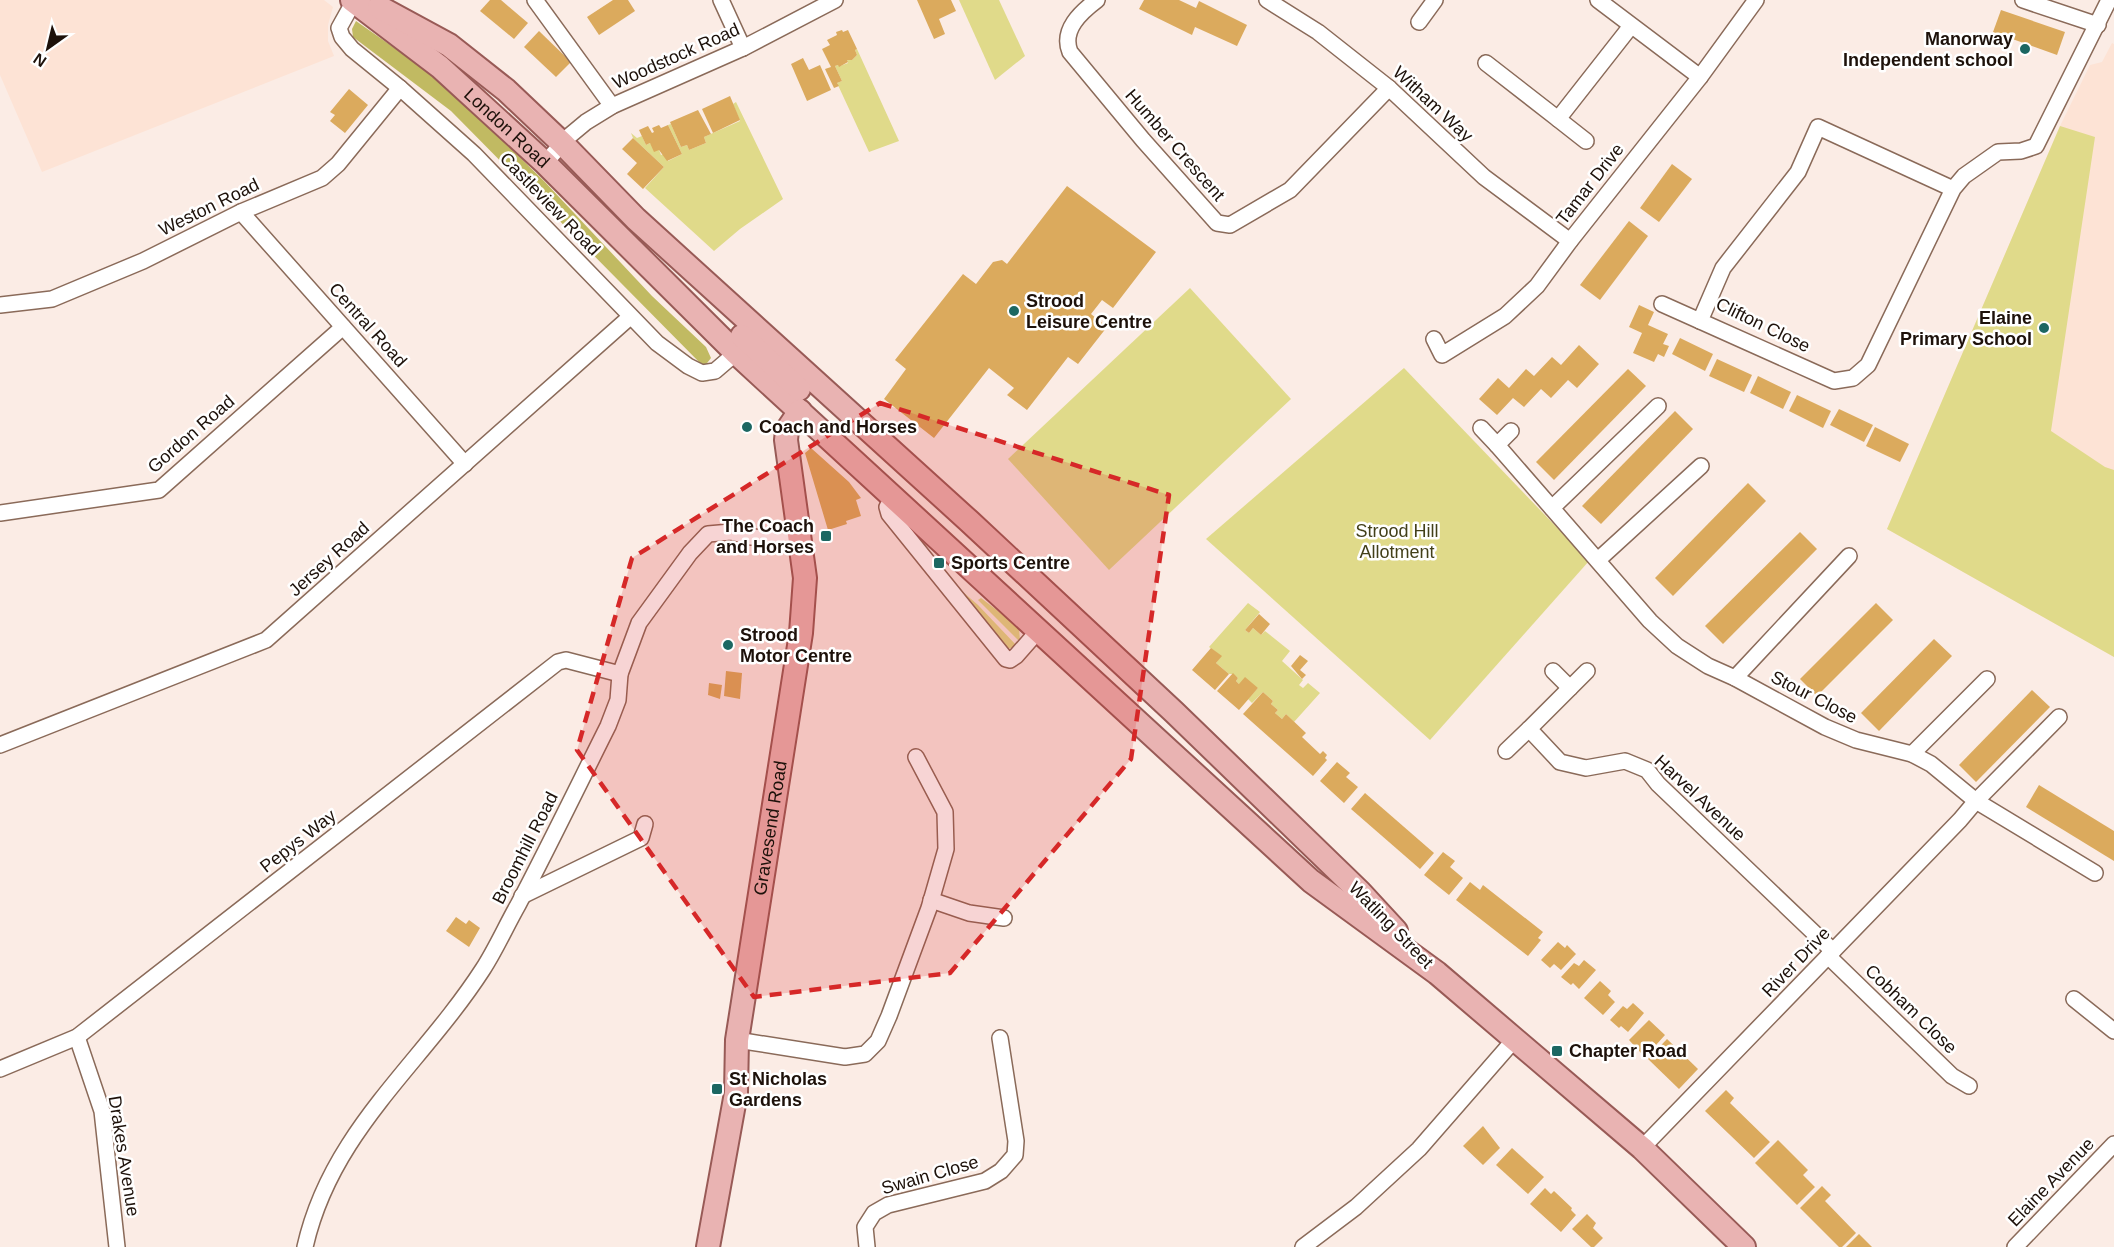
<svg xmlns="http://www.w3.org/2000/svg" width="2114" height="1247" font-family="Arial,sans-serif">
<rect width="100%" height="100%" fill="#fbece5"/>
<g fill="#fde3d5">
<polygon points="0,0 324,0 333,7 328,25 328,41 334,56 42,172 0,75"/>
<polygon points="2112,43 2114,44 2114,657 1887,529 2060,126 2090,65 2102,62"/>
</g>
<g fill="#e0da8a">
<polygon points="959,0 999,0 1025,56 995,80"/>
<polygon points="857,49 899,141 869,152 837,83 842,81 835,66 838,65 840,66 848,63 847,60 852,60 857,55 855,50"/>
<polygon points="736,102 783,199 740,229 714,251 645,188 664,167 633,138 631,133 637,138 642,136 646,145 650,143 659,150 661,155 664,154 668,161 682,154 668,125 671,124 681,147 687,145 689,150 706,143 704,137 740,121 733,104"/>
<polygon points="2060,126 2095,137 2051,431 2105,467 2114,470 2114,657 1887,529"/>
<polygon points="1190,288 1291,399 1109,570 1008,459"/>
<polygon points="1404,368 1589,561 1430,740 1206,539"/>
<polygon points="956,586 978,605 1017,646 1007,649"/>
<polygon points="981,598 1019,627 1020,642 978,600"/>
<polygon points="1248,603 1260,612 1245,630 1249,633 1253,628 1261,635 1265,631 1290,651 1282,661 1303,680 1299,685 1303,688 1308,683 1320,693 1294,722 1286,714 1282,719 1275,713 1278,710 1271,704 1273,701 1263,692 1252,703 1248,699 1258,688 1239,684 1236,681 1238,678 1233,674 1229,674 1216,663 1221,656 1209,647"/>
</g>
<polygon fill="#c1ba62" points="356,21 443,82 544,181 652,296 706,347 711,358 704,367 451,111 353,37 352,29"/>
<g fill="#dbaa5d">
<polygon points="490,0 501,0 528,23 514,39 480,11"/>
<polygon points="613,0 628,0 635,11 599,35 587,17"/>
<polygon points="917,0 951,0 956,11 939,19 945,34 934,39"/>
<polygon points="1144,0 1179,0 1196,8 1199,1 1247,25 1237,46 1195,27 1192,35 1139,9"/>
<polygon points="2001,10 2065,32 2057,55 1993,32"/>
<polygon points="842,30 843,32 848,30 857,49 855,50 857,55 852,60 847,60 848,62 839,67 838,65 835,66 842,81 837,83 839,86 834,88 825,69 831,67 822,49 830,45 827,40 837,35 836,32"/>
<polygon points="539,31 571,62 556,77 524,47"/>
<polygon points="803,58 809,70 820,65 831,90 807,101 791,64"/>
<polygon points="349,89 368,105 345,133 330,121 335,115 330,112"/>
<polygon points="730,96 740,120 713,133 702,109"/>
<polygon points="698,110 711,134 704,137 706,143 689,150 687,145 681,147 670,122"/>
<polygon points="659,125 661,128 668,125 682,154 667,161 659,150 654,152 650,143 646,145 639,130 648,126 652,133 654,132 652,128"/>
<polygon points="633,138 664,167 643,189 627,174 637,163 622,149"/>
<polygon points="1672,164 1692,179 1659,222 1640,208"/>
<polygon points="1067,186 1156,252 1113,308 1102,300 1091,314 1107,327 1078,364 1068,357 1027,410 1007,395 1014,388 989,368 934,438 884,399 906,369 895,360 963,274 976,284 993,262 1002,260 1007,264"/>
<polygon points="1629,221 1648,236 1600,300 1580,285"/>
<polygon points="1639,305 1654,312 1648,325 1668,334 1663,344 1669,346 1664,357 1658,354 1654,362 1633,353 1642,333 1629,327"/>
<polygon points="1680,338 1713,354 1705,371 1672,354"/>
<polygon points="1579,345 1599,364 1577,388 1568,380 1551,398 1541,389 1524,407 1513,398 1497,415 1479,399 1498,378 1509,388 1526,369 1534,376 1552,357 1561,365"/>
<polygon points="1717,359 1752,375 1744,392 1709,376"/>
<polygon points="1628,369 1646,386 1554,480 1536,462"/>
<polygon points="1758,376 1791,392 1783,409 1750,393"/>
<polygon points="1797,395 1831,411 1823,428 1789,411"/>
<polygon points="1839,409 1873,425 1864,442 1830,425"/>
<polygon points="1675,411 1693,429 1601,524 1582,506"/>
<polygon points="1875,427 1909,444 1900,462 1866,446"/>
<polygon points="811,448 849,482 861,498 856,500 861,516 846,521 847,524 828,530 805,453"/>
<polygon points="1748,483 1766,501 1673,596 1655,578"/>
<polygon points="1800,532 1817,549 1723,644 1705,626"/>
<polygon points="1876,603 1893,620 1817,696 1800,679"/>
<polygon points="1259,614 1270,624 1261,635 1253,628 1249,633 1245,630"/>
<polygon points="1934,639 1952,656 1879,731 1861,713"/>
<polygon points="1211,648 1222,656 1216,663 1229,674 1215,690 1192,670"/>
<polygon points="1300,655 1308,661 1300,670 1306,675 1302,679 1291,666"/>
<polygon points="726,671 742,673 740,699 724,696"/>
<polygon points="1233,673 1238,678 1236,681 1239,684 1245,677 1258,688 1239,710 1217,691"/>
<polygon points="709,683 722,685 720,699 708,695"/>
<polygon points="2032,690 2050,707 1976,782 1959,765"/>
<polygon points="1263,692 1273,701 1271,704 1278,710 1275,713 1282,719 1286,714 1306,733 1302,737 1320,754 1323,751 1327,755 1325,758 1327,760 1313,776 1243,714"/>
<polygon points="1337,762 1350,773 1346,777 1358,787 1344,803 1320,781"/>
<polygon points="2039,785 2114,831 2114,861 2026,807"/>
<polygon points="1365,793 1434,853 1420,869 1351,809"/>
<polygon points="1443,852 1455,861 1450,867 1463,878 1449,895 1424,875"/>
<polygon points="1470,882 1480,890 1483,885 1543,932 1538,938 1541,940 1528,956 1456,900"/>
<polygon points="456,917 466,924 469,920 480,928 469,947 446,931"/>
<polygon points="1558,942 1565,948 1567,945 1576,954 1561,970 1554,964 1550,968 1541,960"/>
<polygon points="1584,960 1596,970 1579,989 1573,983 1571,985 1561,977 1574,963 1579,966"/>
<polygon points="1600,981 1611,991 1608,995 1615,1002 1603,1015 1584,998"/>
<polygon points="1633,1003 1644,1013 1628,1032 1621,1026 1619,1028 1610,1020 1623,1006 1627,1009"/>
<polygon points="1649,1020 1665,1035 1656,1045 1652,1041 1641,1053 1629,1040"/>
<polygon points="1667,1039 1698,1069 1679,1089 1648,1059"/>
<polygon points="1726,1090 1734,1098 1730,1103 1770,1142 1754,1158 1705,1111"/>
<polygon points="1483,1126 1500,1148 1483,1165 1463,1146"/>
<polygon points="1778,1140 1808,1170 1803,1175 1815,1187 1797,1205 1755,1163"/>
<polygon points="1512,1148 1544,1177 1528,1194 1496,1165"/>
<polygon points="1822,1186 1831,1195 1825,1201 1856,1233 1842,1247 1839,1247 1800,1208"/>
<polygon points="1545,1188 1551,1194 1554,1191 1572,1208 1571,1210 1576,1215 1561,1232 1530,1204"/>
<polygon points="1587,1214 1596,1223 1593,1228 1603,1238 1594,1247 1591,1247 1572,1229"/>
<polygon points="1859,1234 1872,1247 1846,1247"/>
</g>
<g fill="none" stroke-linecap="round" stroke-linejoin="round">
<defs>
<g id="street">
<polyline points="535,0 612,106"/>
<polyline points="721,0 743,48"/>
<path d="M1097,0C1081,12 1061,30 1070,52L1143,140L1217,223L1230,225L1290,190L1389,88"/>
<polyline points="1267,0 1318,32 1389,88 1484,177 1570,241"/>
<polyline points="1598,0 1700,77"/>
<polyline points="2023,0 2098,25"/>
<polyline points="354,1 339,28 342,37 352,49 400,88 474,154 657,343 688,366 702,373 715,371 736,353"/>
<polyline points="1419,22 1435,0"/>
<polyline points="1486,63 1558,119 1631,26"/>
<polyline points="1558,119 1586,141"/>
<polyline points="545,163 568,137 586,122 612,106 743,48 835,0"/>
<polyline points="1953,189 1818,127 1798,172 1723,268 1700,321 1834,381 1853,378 1868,365 1953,189 1964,176 1998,152 2021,151 2036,146 2109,0"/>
<polyline points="241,212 465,464"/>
<polyline points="1662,304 1700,321"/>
<polyline points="0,305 52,299 143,261 241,212 322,178 338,164 400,88"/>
<polyline points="1434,339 1442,355 1505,316 1537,286 1570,241 1700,77 1756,0"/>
<polyline points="1481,428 1497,445"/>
<polyline points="1511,431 1497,445 1650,621 1677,646 1708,666 1735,678 1825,727 1856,740 1912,754 1931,764 1976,801 2095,873"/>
<polyline points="894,496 887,507 889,514 1006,659 1010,660 1016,656 1038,631"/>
<polyline points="1552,508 1658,406"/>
<polyline points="0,513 159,490 343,327"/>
<polyline points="1598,560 1701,466"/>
<polyline points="1553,671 1570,688"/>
<polyline points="1587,671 1529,729 1560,762 1586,768 1625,761 1647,770 1658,784 1833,951"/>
<polyline points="1735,678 1849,556"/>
<polyline points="0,745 266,640 630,317"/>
<polyline points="1506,751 1529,729"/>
<polyline points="1912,754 1987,679"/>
<polyline points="522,896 641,838 645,824"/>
<polyline points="931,900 969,913 1004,918"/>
<polyline points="1828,956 1952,1076 1969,1086"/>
<polyline points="2074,999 2114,1031"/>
<polyline points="77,1037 102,1111 117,1247"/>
<polyline points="737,1040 845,1057 865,1054 878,1041 889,1016 929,908 946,849 945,812 916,757"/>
<polyline points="0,1069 77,1037 558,662 566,660 620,674"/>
<polyline points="1642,1148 1960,820 1976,801 2059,717"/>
<path d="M305,1247C331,1131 421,1065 483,969C496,949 506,926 518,905C549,846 578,786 608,726L618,700L620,674L639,623L690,553L708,534L731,532L751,537L800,538"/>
<polyline points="867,1247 865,1227 874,1213 888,1205 985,1181 1001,1171 1015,1155 1016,1141 1000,1038"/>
<polyline points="1303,1247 1356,1207 1419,1149 1514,1040"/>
<polyline points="2015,1247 2114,1144"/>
</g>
<g id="primary">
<path id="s1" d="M352,0L440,67L545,163L736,353L1311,881L1437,973L1642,1148L1744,1247"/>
<polyline points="379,7 449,45 506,90 563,144 636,219 969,521 1174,712 1360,892 1396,931"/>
<polyline points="742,336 799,389"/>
<path id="s2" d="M708,1247L736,1093L737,1040L801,633L805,578L786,440L787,430L800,411"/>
</g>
</defs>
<use href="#street" stroke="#8a6a59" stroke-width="18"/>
<use href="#primary" stroke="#985a56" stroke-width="26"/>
<use href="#street" stroke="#fff" stroke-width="15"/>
<use href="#primary" stroke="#e9b3b2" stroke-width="22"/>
</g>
<path fill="#d62828" fill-opacity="0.2" stroke="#d62828" stroke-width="4.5" stroke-dasharray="12 8" stroke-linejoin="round" d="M880,403L1169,495L1131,759L950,973L754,997L577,750L632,558Z"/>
<g fill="#1c6762" stroke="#fff" stroke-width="2">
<circle cx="2025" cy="49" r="6"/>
<circle cx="1014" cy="311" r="6"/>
<circle cx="2044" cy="328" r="6"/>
<circle cx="747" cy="427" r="6"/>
<rect x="820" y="530" width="12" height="12" rx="3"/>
<rect x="933" y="557" width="12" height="12" rx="3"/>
<circle cx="728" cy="645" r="6"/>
<rect x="1551" y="1045" width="12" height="12" rx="3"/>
<rect x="711" y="1083" width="12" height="12" rx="3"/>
</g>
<g text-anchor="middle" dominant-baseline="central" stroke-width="5" stroke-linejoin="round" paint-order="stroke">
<g font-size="18" font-weight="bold" fill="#1d110a" stroke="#fff" text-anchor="start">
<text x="2013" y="39" text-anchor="end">Manorway<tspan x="2013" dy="21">Independent school</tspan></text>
<text x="1026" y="301">Strood<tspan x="1026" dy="21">Leisure Centre</tspan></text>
<text x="2032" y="318" text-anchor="end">Elaine<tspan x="2032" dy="21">Primary School</tspan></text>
<text x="759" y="427">Coach and Horses</text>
<text x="814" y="526" text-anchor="end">The Coach<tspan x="814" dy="21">and Horses</tspan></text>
<text x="951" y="563">Sports Centre</text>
<text x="740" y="635">Strood<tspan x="740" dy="21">Motor Centre</tspan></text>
<text x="1569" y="1051">Chapter Road</text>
<text x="729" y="1079">St Nicholas<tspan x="729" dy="21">Gardens</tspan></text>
</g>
<g font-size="18" fill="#1d110a" stroke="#fff">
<text transform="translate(676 56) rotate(-24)">Woodstock Road</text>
<text transform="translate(1433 104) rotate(43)">Witham Way</text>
<text stroke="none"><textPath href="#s1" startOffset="201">London Road</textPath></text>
<text transform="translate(1175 145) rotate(49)">Humber Crescent</text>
<text transform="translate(1590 184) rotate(-52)">Tamar Drive</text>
<text transform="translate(550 204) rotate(46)">Castleview Road</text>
<text transform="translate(209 207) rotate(-26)">Weston Road</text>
<text transform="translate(368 325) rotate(48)">Central Road</text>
<text transform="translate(1763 325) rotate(26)">Clifton Close</text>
<text transform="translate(191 434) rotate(-41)">Gordon Road</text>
<text transform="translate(329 559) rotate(-42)">Jersey Road</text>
<text transform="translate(1814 697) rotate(27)">Stour Close</text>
<text transform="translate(1700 798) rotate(43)">Harvel Avenue</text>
<text stroke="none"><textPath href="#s2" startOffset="424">Gravesend Road</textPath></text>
<text transform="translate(298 841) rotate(-38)">Pepys Way</text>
<text transform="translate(525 848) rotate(-63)">Broomhill Road</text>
<text transform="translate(1391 925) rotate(46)">Watling Street</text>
<text transform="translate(1796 962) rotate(-46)">River Drive</text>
<text transform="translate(1911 1009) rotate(44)">Cobham Close</text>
<text transform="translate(124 1156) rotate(81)">Drakes Avenue</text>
<text transform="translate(930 1175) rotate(-16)">Swain Close</text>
<text transform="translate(2051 1182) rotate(-46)">Elaine Avenue</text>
</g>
<g font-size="18" fill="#423f19" stroke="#fff">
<text x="1397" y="531">Strood Hill<tspan x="1397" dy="21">Allotment</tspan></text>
</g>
</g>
<g transform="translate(48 48) rotate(214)" stroke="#ffffff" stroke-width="4.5" paint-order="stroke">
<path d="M0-4.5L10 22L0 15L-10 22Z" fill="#1d110a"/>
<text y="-9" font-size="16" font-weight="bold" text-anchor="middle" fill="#1d110a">N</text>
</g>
</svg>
